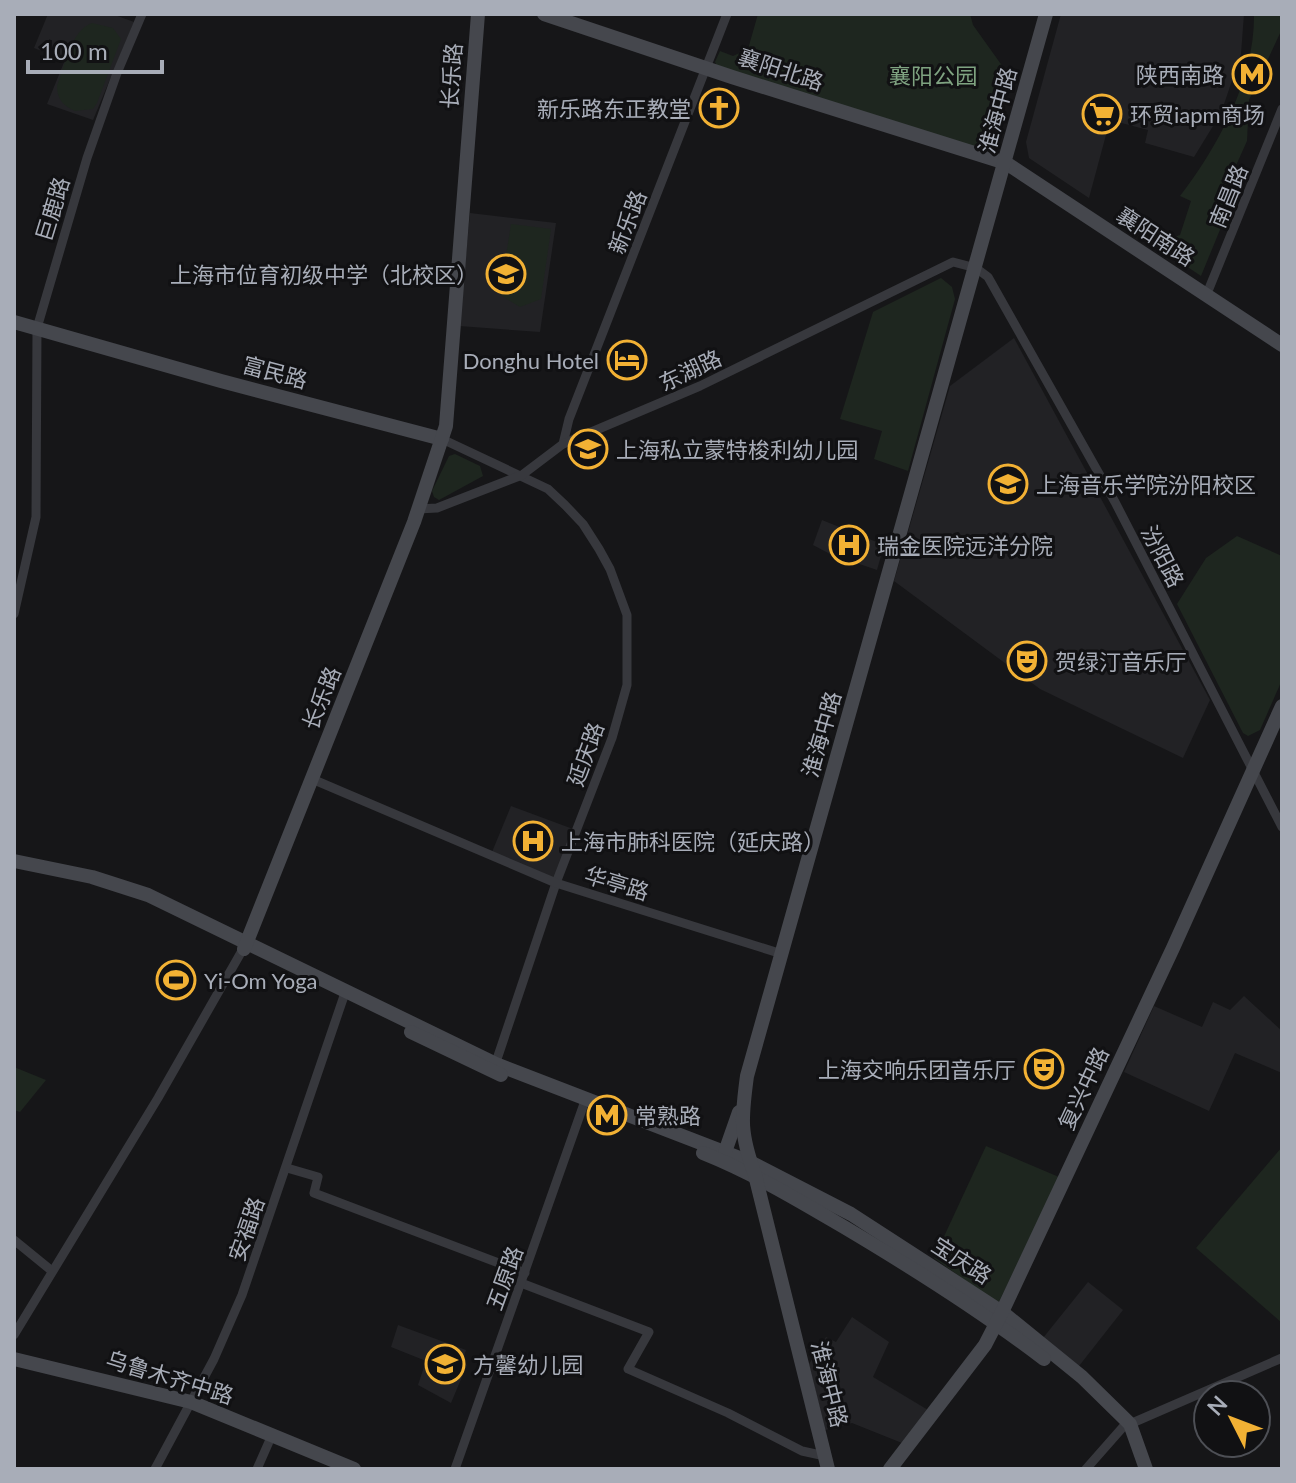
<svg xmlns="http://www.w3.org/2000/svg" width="1296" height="1483" font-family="Lato,'Noto Sans SC',sans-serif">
<rect width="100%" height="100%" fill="#161618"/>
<g fill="#222225">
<polygon points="48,14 112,14 134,22 93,120 47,104 65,60 34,48"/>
<polygon points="1061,14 1244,14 1241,54 1221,113 1194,157 1145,143 1148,130 1110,120 1089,198 1029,158 1026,142"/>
<polygon points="470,213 556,223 540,332 459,326"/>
<polygon points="1014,338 1210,700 1183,758 1040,689 894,581 950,386"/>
<polygon points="592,436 609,440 600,466 567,456 573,442"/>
<polygon points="822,520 884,545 877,570 830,554 813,545"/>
<polygon points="511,806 573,829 554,879 492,852"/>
<polygon points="1244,996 1282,1031 1282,1073 1235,1053 1209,1111 1124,1072 1154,1006 1202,1027 1213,1002 1230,1010"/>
<polygon points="1088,1282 1123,1310 1079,1366 1043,1338"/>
<polygon points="852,1317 889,1342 873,1377 928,1410 902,1443 852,1423 825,1430 809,1364 826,1337 836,1342"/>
<polygon points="398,1325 466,1350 462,1362 467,1365 451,1403 418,1385 426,1361 391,1347"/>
</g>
<g fill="#1e261f">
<polygon points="758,14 970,14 973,25 1008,74 987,147 978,149 718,69 715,62 720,51 733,56 748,49"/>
<path d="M1254,14H1282V29L1249,100L1247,141L1225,190L1231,203L1201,276L1162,250L1165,240L1180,235L1191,201L1180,196C1218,147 1255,79 1254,14Z"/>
<path d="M92,23L113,28L121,39L97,103L93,109L75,111C63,106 57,99 57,86C64,68 71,30 92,23Z"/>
<polygon points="511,224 551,229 541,299 520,307 500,295"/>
<polygon points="941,278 952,287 955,299 908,471 874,459 882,431 840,419 873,312"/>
<polygon points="455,454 480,466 483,476 439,500 434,497 432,491 449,456"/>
<polygon points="1237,536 1282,556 1282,680 1260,730 1248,736 1243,733 1177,604 1206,558"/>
<polygon points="14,1067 46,1080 20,1112 14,1110"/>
<polygon points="986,1146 1059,1177 998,1304 934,1258"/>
<polygon points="1282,1147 1282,1323 1196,1248"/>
</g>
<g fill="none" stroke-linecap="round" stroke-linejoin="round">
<g stroke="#37383d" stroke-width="9">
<polyline points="1206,296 1282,109"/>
<polyline points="442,439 548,489 565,505 583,524 599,549 610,569 627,615 627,685 612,738 556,883 495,1065"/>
<polyline points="563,444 569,419 727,14"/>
<polyline points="418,509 437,508 522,475 563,444 700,386 953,262 976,268 988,277 1115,502 1282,827"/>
<polyline points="14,614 36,517 37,328 87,158 117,73 142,14"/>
<polyline points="312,779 556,883 782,954"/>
<polyline points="287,1168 318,1177 314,1193 525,1273"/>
<polyline points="14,1240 52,1271"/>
<polyline points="521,1283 649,1332 628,1369 728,1413 802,1451 825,1456"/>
<polyline points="14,1335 158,1098 243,949"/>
<polyline points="155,1469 214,1359 242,1295 346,990"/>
<polyline points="257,1469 272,1435"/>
<polyline points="455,1469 586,1098"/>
<polyline points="1086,1469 1123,1427 1282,1358"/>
</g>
<g stroke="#45474d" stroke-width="14">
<polyline points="544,14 732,77 1006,163 1282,345"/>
<polyline points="14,322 221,381 442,439"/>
<polyline points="14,861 92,877 148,895 496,1064 750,1162 851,1214 1002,1312 1082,1377 1130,1424 1146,1469"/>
<polyline points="244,949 414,522 446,426 478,14"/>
<polyline points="411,1032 501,1075"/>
<polyline points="725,1152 739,1112"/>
<path d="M703,1153C753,1173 798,1200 844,1227C913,1268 980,1310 1044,1359"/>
<polyline points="14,1359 191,1402 354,1469"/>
<path d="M828,1469L755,1175C740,1133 741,1120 747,1076L1046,14"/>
<polyline points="890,1469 985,1345 1002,1312 1173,948 1282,706"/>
</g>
</g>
<defs>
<symbol id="metro-ring" viewBox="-11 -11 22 22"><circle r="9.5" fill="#111113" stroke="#f2b134" stroke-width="1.5"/><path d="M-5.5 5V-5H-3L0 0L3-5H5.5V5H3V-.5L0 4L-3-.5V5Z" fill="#f2b134"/></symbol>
<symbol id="church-ring" viewBox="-11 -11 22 22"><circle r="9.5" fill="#111113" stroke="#f2b134" stroke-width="1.5"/><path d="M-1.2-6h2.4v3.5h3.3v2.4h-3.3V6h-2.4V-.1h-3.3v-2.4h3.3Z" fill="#f2b134"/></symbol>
<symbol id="supermarket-ring" viewBox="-11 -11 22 22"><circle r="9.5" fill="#111113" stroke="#f2b134" stroke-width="1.5"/><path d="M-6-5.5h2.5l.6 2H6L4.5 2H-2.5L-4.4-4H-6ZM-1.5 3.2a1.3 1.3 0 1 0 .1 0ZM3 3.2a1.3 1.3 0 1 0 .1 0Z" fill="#f2b134"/></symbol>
<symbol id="school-ring" viewBox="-11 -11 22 22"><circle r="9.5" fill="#111113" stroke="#f2b134" stroke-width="1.5"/><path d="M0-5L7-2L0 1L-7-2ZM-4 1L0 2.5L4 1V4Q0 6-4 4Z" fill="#f2b134"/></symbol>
<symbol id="hotel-ring" viewBox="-11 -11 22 22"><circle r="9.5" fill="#111113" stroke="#f2b134" stroke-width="1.5"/><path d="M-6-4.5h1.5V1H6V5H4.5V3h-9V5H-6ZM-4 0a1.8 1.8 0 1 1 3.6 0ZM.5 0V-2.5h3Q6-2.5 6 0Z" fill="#f2b134"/></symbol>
<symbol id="university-ring" viewBox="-11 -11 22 22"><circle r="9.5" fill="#111113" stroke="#f2b134" stroke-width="1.5"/><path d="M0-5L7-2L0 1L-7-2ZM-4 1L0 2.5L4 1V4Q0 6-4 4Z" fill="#f2b134"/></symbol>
<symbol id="hospital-ring" viewBox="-11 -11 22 22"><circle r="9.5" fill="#111113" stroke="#f2b134" stroke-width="1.5"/><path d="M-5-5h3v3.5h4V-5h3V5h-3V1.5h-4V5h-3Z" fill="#f2b134"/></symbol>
<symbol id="theatre-ring" viewBox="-11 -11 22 22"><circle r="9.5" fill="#111113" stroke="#f2b134" stroke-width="1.5"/><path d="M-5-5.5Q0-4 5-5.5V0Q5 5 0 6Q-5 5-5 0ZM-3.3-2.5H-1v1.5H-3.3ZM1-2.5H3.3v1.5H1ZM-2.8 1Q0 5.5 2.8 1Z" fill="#f2b134"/></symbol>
<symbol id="stadium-ring" viewBox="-11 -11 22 22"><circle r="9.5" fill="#111113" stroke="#f2b134" stroke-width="1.5"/><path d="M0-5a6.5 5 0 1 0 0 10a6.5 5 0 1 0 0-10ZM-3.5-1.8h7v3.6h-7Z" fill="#f2b134"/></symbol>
</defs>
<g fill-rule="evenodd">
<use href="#metro-ring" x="1230" y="52" width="44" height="44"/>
<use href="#church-ring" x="697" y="86" width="44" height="44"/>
<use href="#supermarket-ring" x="1080" y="92" width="44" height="44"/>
<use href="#school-ring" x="484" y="252" width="44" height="44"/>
<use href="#hotel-ring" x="605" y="338" width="44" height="44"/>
<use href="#school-ring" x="566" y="427" width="44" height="44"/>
<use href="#university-ring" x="986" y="462" width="44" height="44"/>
<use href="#hospital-ring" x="827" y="523" width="44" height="44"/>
<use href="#theatre-ring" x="1005" y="639" width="44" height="44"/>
<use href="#hospital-ring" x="511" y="819" width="44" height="44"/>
<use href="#stadium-ring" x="154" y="958" width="44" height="44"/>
<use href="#theatre-ring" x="1022" y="1047" width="44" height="44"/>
<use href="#metro-ring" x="585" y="1093" width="44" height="44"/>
<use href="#school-ring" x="423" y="1342" width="44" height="44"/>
</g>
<g text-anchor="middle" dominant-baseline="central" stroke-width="6" stroke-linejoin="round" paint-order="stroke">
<g font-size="22" fill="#a8adb8" stroke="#111113">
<text transform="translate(781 69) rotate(18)">襄阳北路</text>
<text transform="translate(451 76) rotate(-86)">长乐路</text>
<text transform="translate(997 110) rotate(-75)">淮海中路</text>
<text transform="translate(1228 196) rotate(-68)">南昌路</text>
<text transform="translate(52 209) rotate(-73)">巨鹿路</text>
<text transform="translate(627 222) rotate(-69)">新乐路</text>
<text transform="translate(1156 236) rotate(33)">襄阳南路</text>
<text transform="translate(690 370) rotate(-25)">东湖路</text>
<text transform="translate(275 372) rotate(15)">富民路</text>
<text transform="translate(1163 556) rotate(63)">汾阳路</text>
<text transform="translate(321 698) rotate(-68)">长乐路</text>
<text transform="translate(821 734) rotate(-74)">淮海中路</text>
<text transform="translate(585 754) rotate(-70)">延庆路</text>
<text transform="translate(617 883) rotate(17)">华亭路</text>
<text transform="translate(1083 1088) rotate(-65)">复兴中路</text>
<text transform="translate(246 1229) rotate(-71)">安福路</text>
<text transform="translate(962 1260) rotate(33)">宝庆路</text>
<text transform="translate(504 1278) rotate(-70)">五原路</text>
<text transform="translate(170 1377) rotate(17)">乌鲁木齐中路</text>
<text transform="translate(830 1384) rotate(76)">淮海中路</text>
</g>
<g font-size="22" fill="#a8adb8" stroke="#111113" text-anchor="start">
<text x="1224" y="74" text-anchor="end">陕西南路</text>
<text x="691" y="108" text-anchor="end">新乐路东正教堂</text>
<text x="1130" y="114">环贸iapm商场</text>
<text x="478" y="274" text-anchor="end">上海市位育初级中学（北校区）</text>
<text x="599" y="360" text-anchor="end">Donghu Hotel</text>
<text x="616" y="449">上海私立蒙特梭利幼儿园</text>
<text x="1036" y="484">上海音乐学院汾阳校区</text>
<text x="877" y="545">瑞金医院远洋分院</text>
<text x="1055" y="661">贺绿汀音乐厅</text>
<text x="561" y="841">上海市肺科医院（延庆路）</text>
<text x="204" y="980">Yi-Om Yoga</text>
<text x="1016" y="1069" text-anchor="end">上海交响乐团音乐厅</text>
<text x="635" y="1115">常熟路</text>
<text x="473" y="1364">方馨幼儿园</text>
</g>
<g font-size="22" fill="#7fa381" stroke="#111113">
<text x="933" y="75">襄阳公园</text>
</g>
</g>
<rect width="1296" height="1483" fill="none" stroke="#a8adb8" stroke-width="32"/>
<g transform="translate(1232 1419) rotate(312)"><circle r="38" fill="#111113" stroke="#4d4f55" stroke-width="2"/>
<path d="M0-6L14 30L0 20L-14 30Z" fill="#f2b134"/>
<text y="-12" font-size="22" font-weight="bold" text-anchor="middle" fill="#a8adb8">N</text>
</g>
<path d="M28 60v12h134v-12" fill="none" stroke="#a8adb8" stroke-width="4"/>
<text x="40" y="60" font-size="24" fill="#a8adb8" stroke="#111113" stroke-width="6" paint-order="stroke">100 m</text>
</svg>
